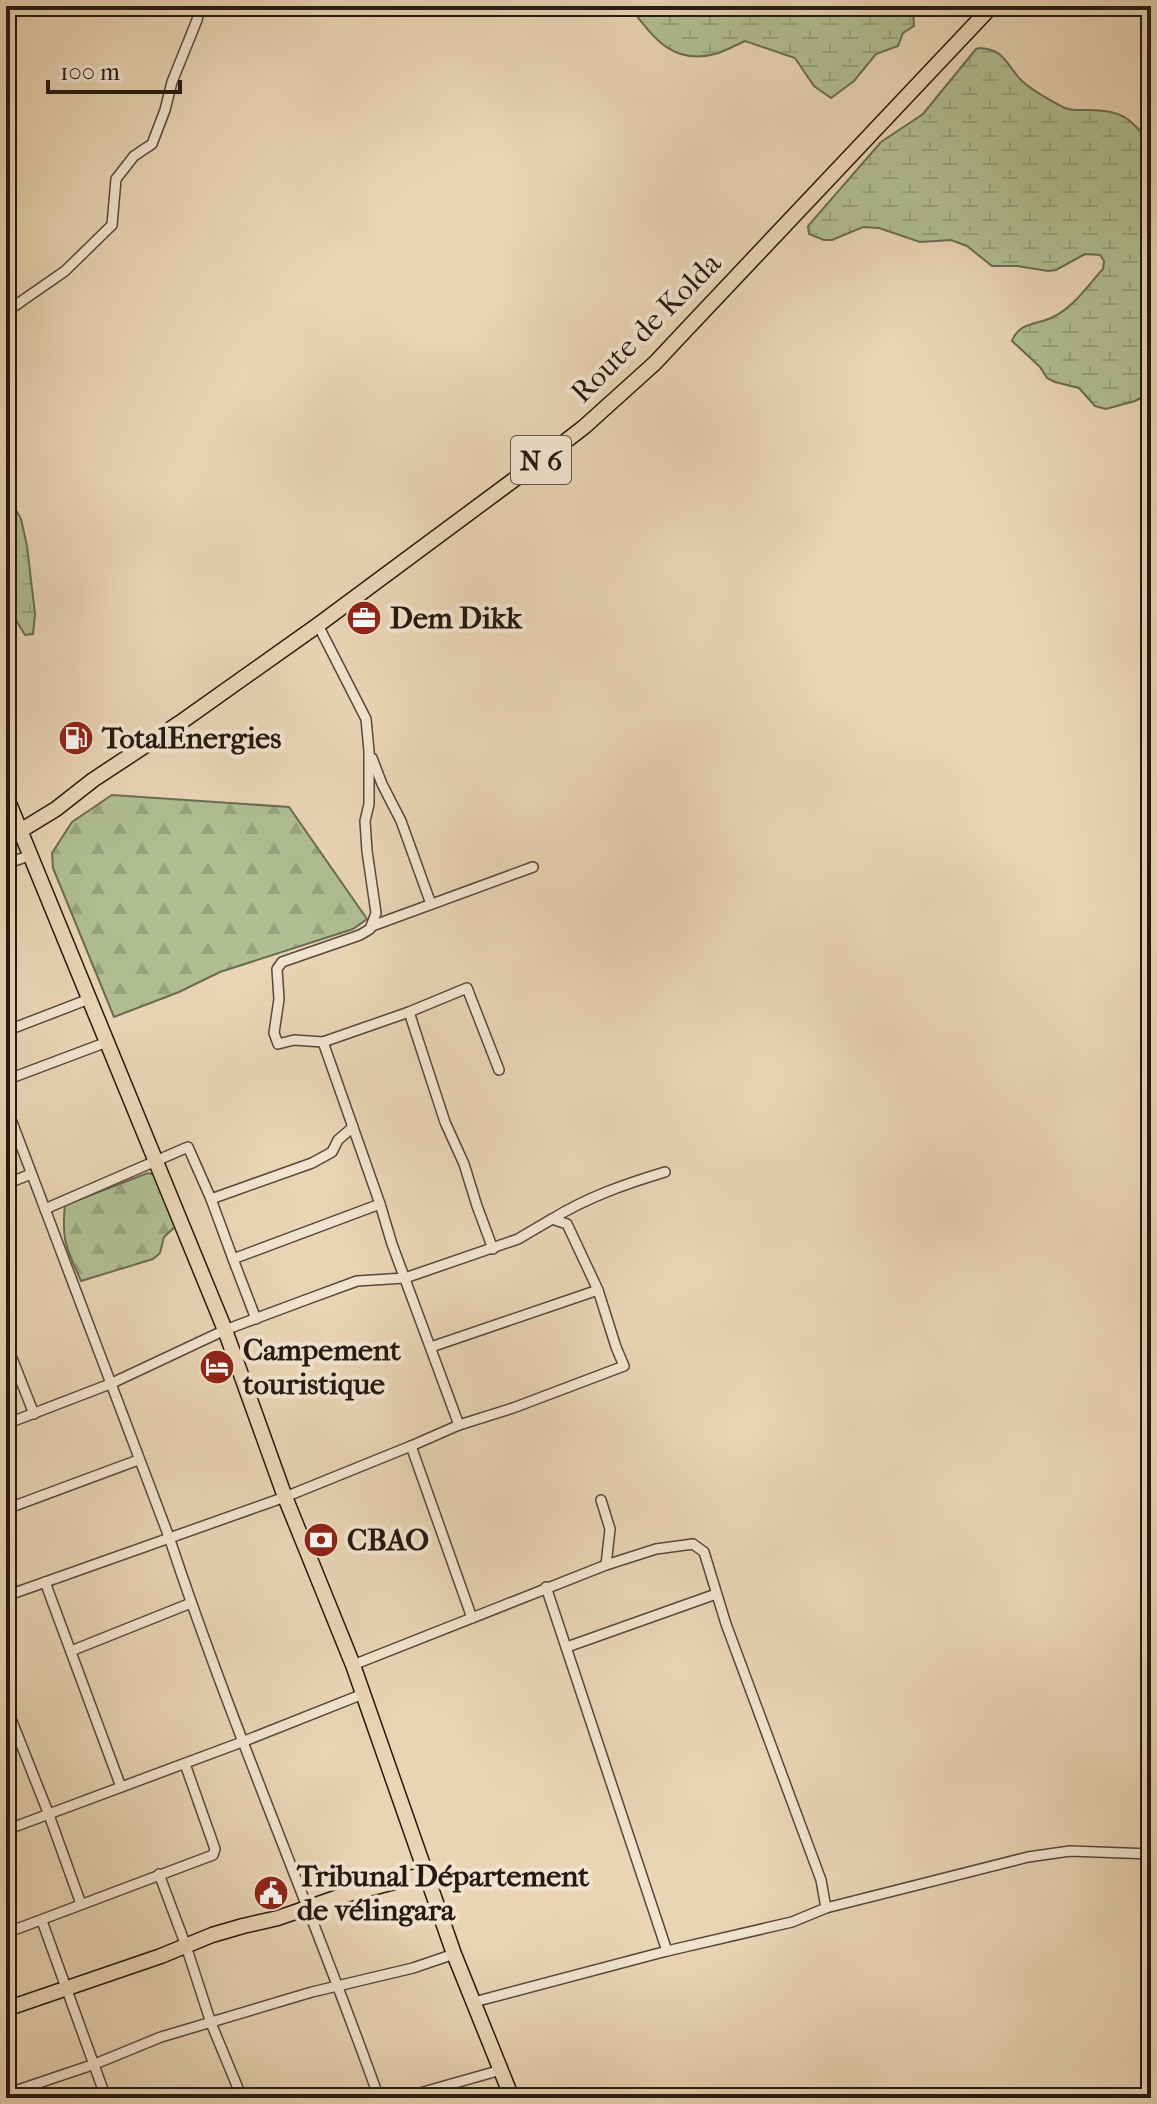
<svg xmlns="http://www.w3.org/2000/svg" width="1157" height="2104" font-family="'IM FELL French Canon',serif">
<defs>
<pattern id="forest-firs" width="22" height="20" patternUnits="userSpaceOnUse" patternTransform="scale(2)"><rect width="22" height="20" fill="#b0be92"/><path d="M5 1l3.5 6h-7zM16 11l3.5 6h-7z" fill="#97a37d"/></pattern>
<pattern id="wetland-marsh" width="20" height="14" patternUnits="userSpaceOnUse" patternTransform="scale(2)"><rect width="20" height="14" fill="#b0be92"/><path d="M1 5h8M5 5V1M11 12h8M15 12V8" fill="none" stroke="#97a37d"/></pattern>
</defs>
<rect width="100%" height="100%" fill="#e9d4b4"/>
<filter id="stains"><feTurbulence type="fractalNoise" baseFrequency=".0025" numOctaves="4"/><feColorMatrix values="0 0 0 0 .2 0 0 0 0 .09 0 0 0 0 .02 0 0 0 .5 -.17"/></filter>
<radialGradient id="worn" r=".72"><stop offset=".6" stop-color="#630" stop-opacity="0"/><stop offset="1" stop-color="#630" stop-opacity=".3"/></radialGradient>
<g fill="url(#forest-firs)" stroke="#6a6c52" stroke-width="2">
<polygon points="112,795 289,807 367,919 353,929 220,972 179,992 114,1017 53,868 52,853 72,822"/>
<path d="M148,1173L155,1175L176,1226L164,1237L160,1253L153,1259L81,1281C67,1249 61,1241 65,1205Z"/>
</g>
<g fill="url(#wetland-marsh)" stroke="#6a6c52" stroke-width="2">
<path d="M596,6H911L913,10L914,26L903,33L898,46L876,54L854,81L831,98L814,86L795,58L745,41C736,45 726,51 715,54C673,65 655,39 632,10Z"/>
<path d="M980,48C1006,50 1005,64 1022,81C1032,90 1046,98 1059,105C1068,111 1078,110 1089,110C1124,110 1130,119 1151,144V339L1146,343L1143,355L1151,370V389L1146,395L1135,401L1106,409L1095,406L1079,388L1055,382L1047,378L1040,367L1012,341C1019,322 1037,325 1053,317C1073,308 1088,285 1103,269L1104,261L1100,255L1085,254L1056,270L1048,271L1017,266H992L967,246L951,240L920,242L879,228L863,227L832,240H824L809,234L808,226L881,142L923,114L976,49Z"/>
<polygon points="6,492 21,519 27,546 35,614 33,634 25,635 6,604"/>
</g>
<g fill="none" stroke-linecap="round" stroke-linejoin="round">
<defs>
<g id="minor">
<polyline points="6,312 65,271 112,225 116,179 134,156 152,144 165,110 172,82 197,20 200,6"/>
<polyline points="318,625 366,719 369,751 369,804 365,821 367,851 376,913 370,929 360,935 282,962 277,969 279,999 274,1033 278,1044 294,1040 323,1042 409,1012 467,988 499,1070"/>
<polyline points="372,758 382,784 401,821 431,904"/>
<polyline points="6,864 31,855"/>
<polyline points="372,926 533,867"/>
<polyline points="409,1012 445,1122 464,1164 477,1206 493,1249"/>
<polyline points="6,1031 89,999"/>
<polyline points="6,1080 107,1042"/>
<path d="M6,1106L169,1537C232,1727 312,1910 379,2098"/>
<polyline points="6,1184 31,1174"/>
<polyline points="211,1199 312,1163 332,1152 338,1140 353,1127"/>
<polyline points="380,1204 392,1244 459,1425"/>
<polyline points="45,1209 188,1147 211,1199 233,1259 380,1204 323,1042"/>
<path d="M552,1219C588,1197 625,1184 665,1172"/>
<polyline points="233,1259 256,1319"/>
<polyline points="6,1343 34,1414"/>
<polyline points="6,1424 110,1384 225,1330 308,1299 357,1281 405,1278 518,1239 552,1219 567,1224 598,1290 431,1347"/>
<polyline points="411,1446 472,1618"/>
<polyline points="601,1500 610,1529 606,1565"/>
<polyline points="6,1509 138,1460"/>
<polyline points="6,1572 14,1593"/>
<polyline points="45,1582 121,1787"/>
<polyline points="546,1587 667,1951"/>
<polyline points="6,1596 285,1497 411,1446 459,1425 513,1408 624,1366 616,1347 598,1290"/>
<polyline points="567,1647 716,1594"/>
<polyline points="71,1651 191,1603"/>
<polyline points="353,1665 606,1565 656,1549 693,1544 704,1552 726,1624 821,1880 826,1908"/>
<polyline points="6,1706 49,1815 81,1904"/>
<polyline points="6,1830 242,1742 363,1694"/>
<polyline points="159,1874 186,1946 211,2023 242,2098"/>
<polyline points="42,1921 106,2098"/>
<polyline points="6,1933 213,1855 215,1849 185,1764"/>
<polyline points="474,2002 667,1951 792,1922 826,1908 1028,1857 1070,1851 1151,1854"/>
<polyline points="6,2094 95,2064 161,2037 312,1992 413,1968 454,1954"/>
<polyline points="402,2098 501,2070"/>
</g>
<g id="primary">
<polyline points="6,796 225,1330 285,1497 353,1665 454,1954 512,2098"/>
<polyline points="20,831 56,809 93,780 184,720 318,625 558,447 584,427 655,363 685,331 992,6"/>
</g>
<polyline id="trunk" points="6,2009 161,1956 212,1935 243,1926 278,1918 341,1896 425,1874"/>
</defs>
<use href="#minor" stroke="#56483a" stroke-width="12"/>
<use href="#primary" stroke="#251911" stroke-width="17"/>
<use href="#trunk" stroke="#251911" stroke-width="17"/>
<use href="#minor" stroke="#f1e3ce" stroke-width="9"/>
<use href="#primary" stroke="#e9d4b4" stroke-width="14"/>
<use href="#trunk" stroke="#e9d4b4" stroke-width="14"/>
</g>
<defs>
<symbol id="office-disc" viewBox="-11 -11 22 22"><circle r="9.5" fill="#8f2418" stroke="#f1e3ce"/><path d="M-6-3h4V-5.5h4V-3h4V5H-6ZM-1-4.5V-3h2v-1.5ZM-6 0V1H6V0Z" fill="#fff"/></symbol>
<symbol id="fuel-disc" viewBox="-11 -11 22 22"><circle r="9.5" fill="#8f2418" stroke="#f1e3ce"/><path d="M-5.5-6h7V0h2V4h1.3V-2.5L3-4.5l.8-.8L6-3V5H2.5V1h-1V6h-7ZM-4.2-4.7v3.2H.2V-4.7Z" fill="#fff"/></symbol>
<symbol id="hotel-disc" viewBox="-11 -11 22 22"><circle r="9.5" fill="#8f2418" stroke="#f1e3ce"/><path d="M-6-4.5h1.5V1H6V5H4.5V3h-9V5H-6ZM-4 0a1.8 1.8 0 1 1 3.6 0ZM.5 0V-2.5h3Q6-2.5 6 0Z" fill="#fff"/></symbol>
<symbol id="bank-disc" viewBox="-11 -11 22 22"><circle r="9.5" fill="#8f2418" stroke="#f1e3ce"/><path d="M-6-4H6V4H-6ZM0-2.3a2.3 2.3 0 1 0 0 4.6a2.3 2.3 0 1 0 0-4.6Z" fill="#fff"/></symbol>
<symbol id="civic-disc" viewBox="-11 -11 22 22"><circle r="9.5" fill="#8f2418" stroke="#f1e3ce"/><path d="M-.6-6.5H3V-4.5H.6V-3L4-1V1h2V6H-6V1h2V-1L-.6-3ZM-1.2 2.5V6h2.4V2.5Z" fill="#fff"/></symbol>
</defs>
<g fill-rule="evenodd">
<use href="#office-disc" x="344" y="598" width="40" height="40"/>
<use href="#fuel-disc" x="56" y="718" width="40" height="40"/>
<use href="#hotel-disc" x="197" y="1347" width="40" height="40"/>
<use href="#bank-disc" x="301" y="1520" width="40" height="40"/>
<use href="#civic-disc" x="251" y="1873" width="40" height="40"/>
</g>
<g text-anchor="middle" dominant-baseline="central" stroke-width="8" stroke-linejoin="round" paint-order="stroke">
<rect fill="#f1e3ce" stroke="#62564a" stroke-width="2" x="511" y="436" width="60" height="48" rx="6"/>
<g font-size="28" font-weight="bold" fill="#251911">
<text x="541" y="460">N 6</text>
</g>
<g font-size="30" fill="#251911" stroke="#f1e3ce">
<text transform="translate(646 328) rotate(-45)">Route de Kolda</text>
</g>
<g font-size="30" font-weight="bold" fill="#251911" stroke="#f1e3ce" text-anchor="start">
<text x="390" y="618">Dem Dikk</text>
<text x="102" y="738">TotalEnergies</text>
<text x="243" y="1350">Campement<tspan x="243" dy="34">touristique</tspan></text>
<text x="347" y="1540">CBAO</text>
<text x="297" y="1876">Tribunal Département<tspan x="297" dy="34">de vélingara</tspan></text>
</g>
</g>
<rect width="1157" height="2104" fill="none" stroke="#e9d4b4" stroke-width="32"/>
<rect x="8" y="8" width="1141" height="2088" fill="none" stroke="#251911" stroke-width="4"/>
<rect x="16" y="16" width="1125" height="2072" fill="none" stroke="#251911" stroke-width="2"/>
<path d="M48 80v12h132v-12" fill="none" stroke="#251911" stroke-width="4"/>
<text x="60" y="80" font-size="24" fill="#251911" stroke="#f1e3ce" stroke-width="6" paint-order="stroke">100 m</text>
<rect width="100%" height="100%" filter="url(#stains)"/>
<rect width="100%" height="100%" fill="url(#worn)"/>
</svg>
